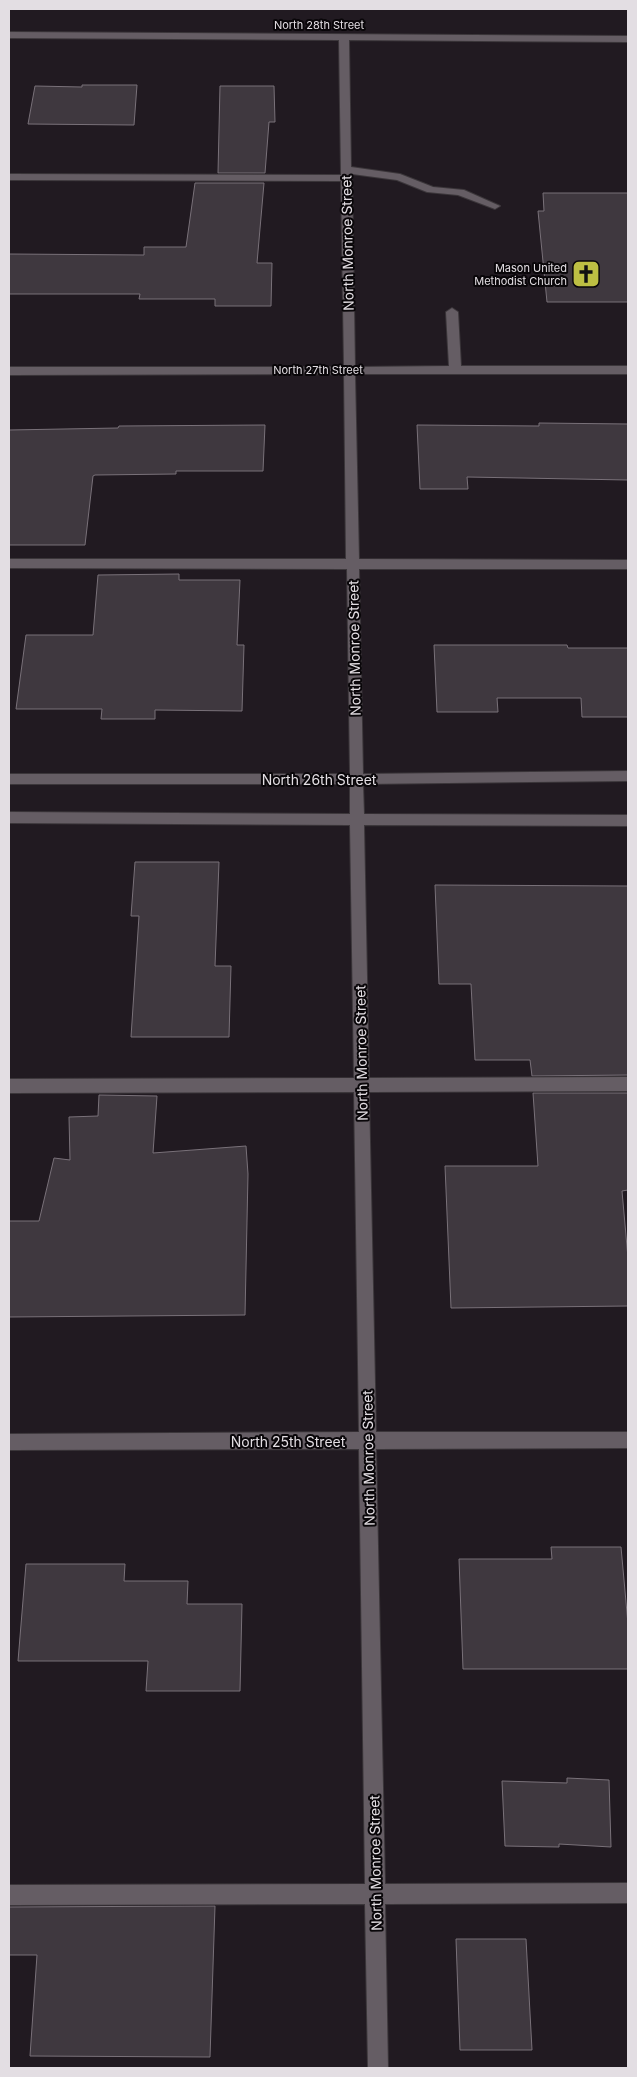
<svg xmlns="http://www.w3.org/2000/svg" width="637" height="2077" font-family="Inter,sans-serif">
<rect width="100%" height="100%" fill="#211a21"/>
<g fill="#3f383f" stroke="#797179">
<polygon points="82,85 137,85 134,125 28,124 35,86 82,87"/>
<polygon points="220,86 274,86 275,122 269,122 265,173 218,173"/>
<polygon points="195,183 264,183 257,263 272,263 271,306 215,306 215,299 139,299 140,294 9,294 9,254 144,255 144,247 186,247"/>
<polygon points="543,193 628,193 628,302 547,302 538,211 544,211"/>
<polygon points="539,423 628,424 628,480 467,477 468,489 420,489 417,425 539,426"/>
<polygon points="265,425 263,471 176,471 176,474 95,475 93,476 85,545 9,545 9,430 118,428 119,426"/>
<polygon points="179,574 179,580 240,580 237,645 244,645 242,711 155,710 155,719 101,719 102,709 16,709 26,635 93,635 98,575"/>
<polygon points="434,645 567,645 568,648 628,648 628,717 582,717 581,698 497,698 498,712 437,712"/>
<polygon points="135,862 219,862 215,966 231,966 229,1037 131,1037 139,916 131,916"/>
<polygon points="435,885 628,886 628,1075 532,1076 530,1060 475,1060 471,984 439,984"/>
<polygon points="533,1093 628,1093 628,1190 622,1191 628,1258 628,1306 451,1308 445,1166 538,1166"/>
<polygon points="99,1095 157,1096 153,1153 246,1146 248,1174 245,1315 9,1317 9,1221 39,1221 54,1158 70,1160 69,1117 98,1116"/>
<polygon points="551,1547 621,1547 628,1624 628,1669 463,1669 459,1559 552,1559"/>
<polygon points="26,1564 125,1564 124,1581 188,1581 187,1604 242,1604 240,1691 146,1691 148,1661 18,1661"/>
<polygon points="567,1778 609,1780 611,1847 559,1844 559,1847 505,1846 502,1781 567,1783"/>
<polygon points="215,1906 210,2057 30,2056 37,1955 9,1955 9,1907"/>
<polygon points="456,1939 526,1939 532,2050 460,2050"/>
</g>
<g fill="none" stroke-linecap="round" stroke-linejoin="round">
<defs>
<polygon id="minor" points="9,32 628,36 628,42 349,40 351,167 400,174 433,187 464,190 500,206 495,209 458,195 427,192 397,180 352,174 355,367 449,366 446,312 452,308 458,312 461,366 628,366 628,374 355,374 359,559 628,560 628,569 359,569 363,774 628,771 628,781 363,784 364,814 628,815 628,826 364,825 369,1078 628,1077 628,1091 369,1092 376,1432 628,1432 628,1448 376,1449 385,1884 628,1883 628,1903 385,1904 388,2068 368,2068 365,1904 9,1905 9,1885 365,1884 359,1449 9,1450 9,1434 359,1432 354,1092 9,1093 9,1079 354,1078 350,825 9,823 9,812 350,814 350,784 9,784 9,774 350,774 347,569 9,568 9,559 346,559 344,374 9,375 9,367 344,367 341,181 9,180 9,174 341,175 339,40 9,38"/>
</defs>
<use href="#minor" stroke="#3b363a" stroke-width="2"/>
<use href="#minor" fill="#655d64" fill-rule="evenodd"/>
</g>
<defs>
<symbol id="church-square" viewBox="-11 -11 22 22"><rect x="-9" y="-9" width="18" height="18" rx="4" fill="#bdbf43" stroke="#090609"/><path d="M-1.2-6h2.4v3.5h3.3v2.4h-3.3V6h-2.4V-.1h-3.3v-2.4h3.3Z" fill="#111"/></symbol>
</defs>
<g fill-rule="evenodd">
<use href="#church-square" x="570" y="258" width="32" height="32"/>
</g>
<g text-anchor="middle" dominant-baseline="central" stroke-width="4" stroke-linejoin="round" paint-order="stroke">
<g font-size="11" fill="#e3dee3" stroke="#090609">
<text x="319" y="25">North 28th Street</text>
<text x="318" y="370">North 27th Street</text>
</g>
<g font-size="11" fill="#e3dee3" stroke="#090609" text-anchor="end">
<text x="567" y="268">Mason United<tspan x="567" dy="13">Methodist Church</tspan></text>
</g>
<g font-size="14" fill="#e3dee3" stroke="#090609">
<text transform="translate(347 243) rotate(-91)">North Monroe Street</text>
<text transform="translate(354 648) rotate(-91)">North Monroe Street</text>
<text x="319" y="779">North 26th Street</text>
<text transform="translate(361 1053) rotate(-91)">North Monroe Street</text>
<text x="288" y="1441">North 25th Street</text>
<text transform="translate(368 1458) rotate(-91)">North Monroe Street</text>
<text transform="translate(375 1863) rotate(-91)">North Monroe Street</text>
</g>
</g>
<rect width="637" height="2077" fill="none" stroke="#e3dee3" stroke-width="20"/>
</svg>
